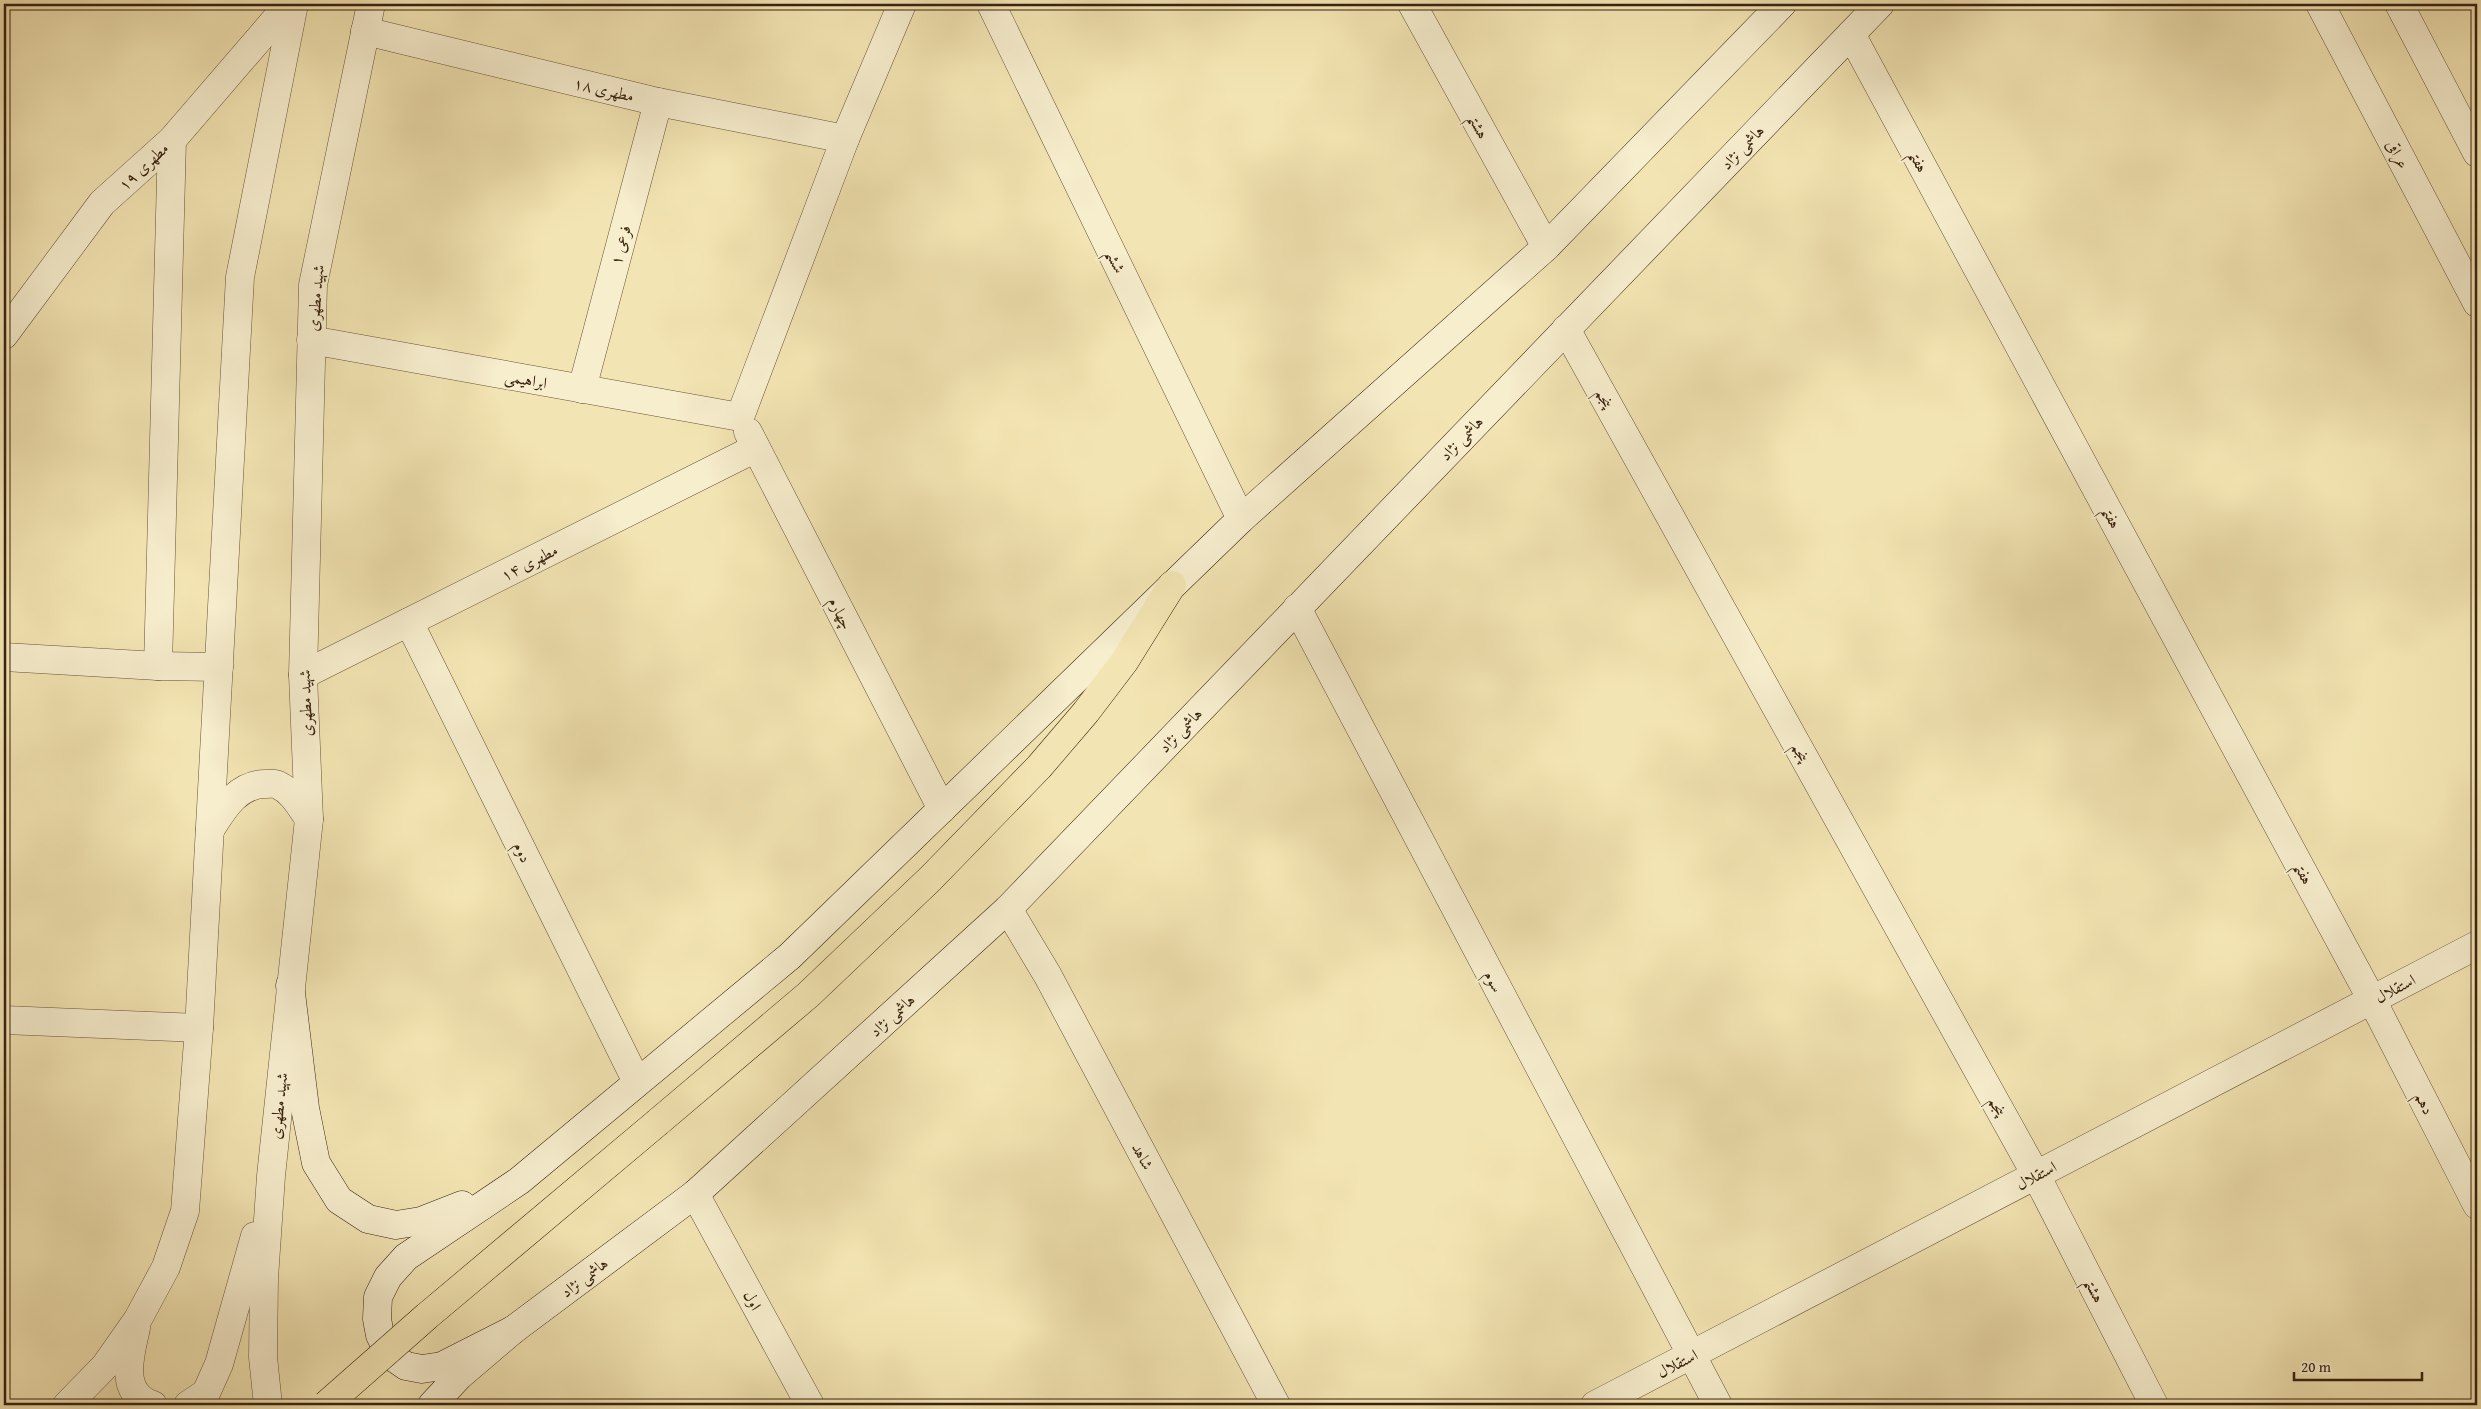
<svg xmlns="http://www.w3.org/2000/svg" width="2481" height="1409" font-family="'Gentium Book Plus',Amiri,serif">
<rect width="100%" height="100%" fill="#f3e5b3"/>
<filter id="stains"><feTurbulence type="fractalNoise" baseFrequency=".004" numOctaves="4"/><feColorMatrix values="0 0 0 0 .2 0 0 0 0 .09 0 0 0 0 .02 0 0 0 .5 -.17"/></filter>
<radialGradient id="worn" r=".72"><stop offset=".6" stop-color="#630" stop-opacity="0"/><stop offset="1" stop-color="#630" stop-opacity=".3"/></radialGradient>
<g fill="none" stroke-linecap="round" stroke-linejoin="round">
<defs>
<g id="minor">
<polyline points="991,4 1241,519"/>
<polyline points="1412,4 1546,247"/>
<polyline points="365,31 658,102 845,139"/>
<polyline points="1851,34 2372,1000 2477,1205"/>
<polyline points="1566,329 2036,1175 2154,1405"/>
<polyline points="4,335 102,203 172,140 289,4"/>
<polyline points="311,340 740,417"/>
<polyline points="582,389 658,102"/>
<polyline points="740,417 845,139 902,4"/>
<polyline points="748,432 942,809"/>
<polyline points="1297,608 1718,1405"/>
<polyline points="409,622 637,1082"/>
<polyline points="4,657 158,666 219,667"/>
<polyline points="158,666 172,140"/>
<polyline points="303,675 756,448"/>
<polyline points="1008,909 1048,976 1276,1405"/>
<polyline points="4,1020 199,1028"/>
<polyline points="695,1194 810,1405"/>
<polyline points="1595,1405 2477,945"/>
</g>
<g id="tertiary">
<polyline points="2320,4 2477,303"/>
<polyline points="2399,4 2477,153"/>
<path d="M210,830C223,809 238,783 267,784C270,784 275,783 278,785C292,791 300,806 309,819"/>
<path d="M136,1328C130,1355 118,1393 153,1405"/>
<polyline points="67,1405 105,1366 138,1319 166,1267 185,1211 199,1028 240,277 294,4"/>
<polyline points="188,1405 206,1393 219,1364 255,1236"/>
<polyline points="268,1405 263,1357 264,1278 271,1176 309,819 303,675 313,285 371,4"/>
</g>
<g id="secondary">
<polyline points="290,985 305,1108 316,1163 339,1200 368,1219 396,1225 421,1221 462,1205"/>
<polyline points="513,1330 442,1366 422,1369 406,1366 390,1355 380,1335 377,1319 378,1297 388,1277 406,1257 519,1181 790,956 1241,519 1546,247 1782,4"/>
<polyline points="432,1405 459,1376 513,1330 695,1194 1008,909 1880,4"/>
</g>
<polyline id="primary" points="658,1122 808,995 930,879 1039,767 1086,712 1124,662 1172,585"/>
</defs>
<use href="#minor" stroke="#675339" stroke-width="29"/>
<use href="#tertiary" stroke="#675339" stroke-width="29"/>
<use href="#secondary" stroke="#382210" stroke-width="29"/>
<use href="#primary" stroke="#382210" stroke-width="29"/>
<use href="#minor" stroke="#f7eece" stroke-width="28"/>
<use href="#tertiary" stroke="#f7eece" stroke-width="28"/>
<use href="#secondary" stroke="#f7eece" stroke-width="28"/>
<use href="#primary" stroke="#f3e5b3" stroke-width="28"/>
<defs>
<polyline id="primary-bridge" points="326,1405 427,1316 658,1122"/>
</defs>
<use href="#primary-bridge" stroke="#382210" stroke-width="29" stroke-linecap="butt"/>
<use href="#primary-bridge" stroke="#f3e5b3" stroke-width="28"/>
</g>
<g text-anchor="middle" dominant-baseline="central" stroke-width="4" stroke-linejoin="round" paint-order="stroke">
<g font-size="16" fill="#382210" stroke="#f7eece">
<text transform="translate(604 89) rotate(13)">مطهری ۱۸</text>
<text transform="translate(1479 126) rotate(61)">هشتم</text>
<text transform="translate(1742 147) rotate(-46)">هاشمی نژاد</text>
<text transform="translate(2398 154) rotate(62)">عراقی</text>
<text transform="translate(1919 161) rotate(62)">هفتم</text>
<text transform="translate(143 166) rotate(-43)">مطهری ۱۹</text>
<text transform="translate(620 245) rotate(-75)">فرعی ۱</text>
<text transform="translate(1116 261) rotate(64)">ششم</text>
<text transform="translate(315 298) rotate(-85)">شهید مطهری</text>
<text transform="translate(526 379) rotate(10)">ابراهیمی</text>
<text transform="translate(1605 398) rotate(61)">پنجم</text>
<text transform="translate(1461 438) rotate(-46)">هاشمی نژاد</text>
<text transform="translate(2112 517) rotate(62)">هفتم</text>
<text transform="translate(529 562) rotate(-27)">مطهری ۱۴</text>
<text transform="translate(841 613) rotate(63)">چهارم</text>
<text transform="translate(305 703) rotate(-92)">شهید مطهری</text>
<text transform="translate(1180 730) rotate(-46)">هاشمی نژاد</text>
<text transform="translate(1801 752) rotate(61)">پنجم</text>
<text transform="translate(523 852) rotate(64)">دوم</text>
<text transform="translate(2304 873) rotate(62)">هفتم</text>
<text transform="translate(1494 981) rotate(62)">سوم</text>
<text transform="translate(2395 988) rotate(-28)">استقلال</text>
<text transform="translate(892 1015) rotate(-42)">هاشمی نژاد</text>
<text transform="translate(2425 1103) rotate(63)">دهم</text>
<text transform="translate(278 1106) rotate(-84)">شهید مطهری</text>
<text transform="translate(1998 1106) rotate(61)">پنجم</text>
<text transform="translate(1143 1156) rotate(62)">شاهد</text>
<text transform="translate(2036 1175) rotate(-28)">استقلال</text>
<text transform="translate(584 1277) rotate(-37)">هاشمی نژاد</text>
<text transform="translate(2095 1290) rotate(63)">هشتم</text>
<text transform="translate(753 1300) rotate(61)">اول</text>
<text transform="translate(1677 1363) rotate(-27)">استقلال</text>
</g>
</g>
<rect width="2481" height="1409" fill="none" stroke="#f3e5b3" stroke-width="20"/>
<rect x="5" y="5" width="2471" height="1399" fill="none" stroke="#382210" stroke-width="2.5"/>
<rect x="10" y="10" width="2461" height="1389" fill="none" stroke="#382210"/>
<path d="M2294 1372v8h128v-8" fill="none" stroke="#382210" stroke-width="2.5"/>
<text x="2301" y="1372" font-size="15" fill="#382210" stroke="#f7eece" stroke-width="4" paint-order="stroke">20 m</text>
<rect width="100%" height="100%" filter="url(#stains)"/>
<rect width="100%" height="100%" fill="url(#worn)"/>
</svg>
